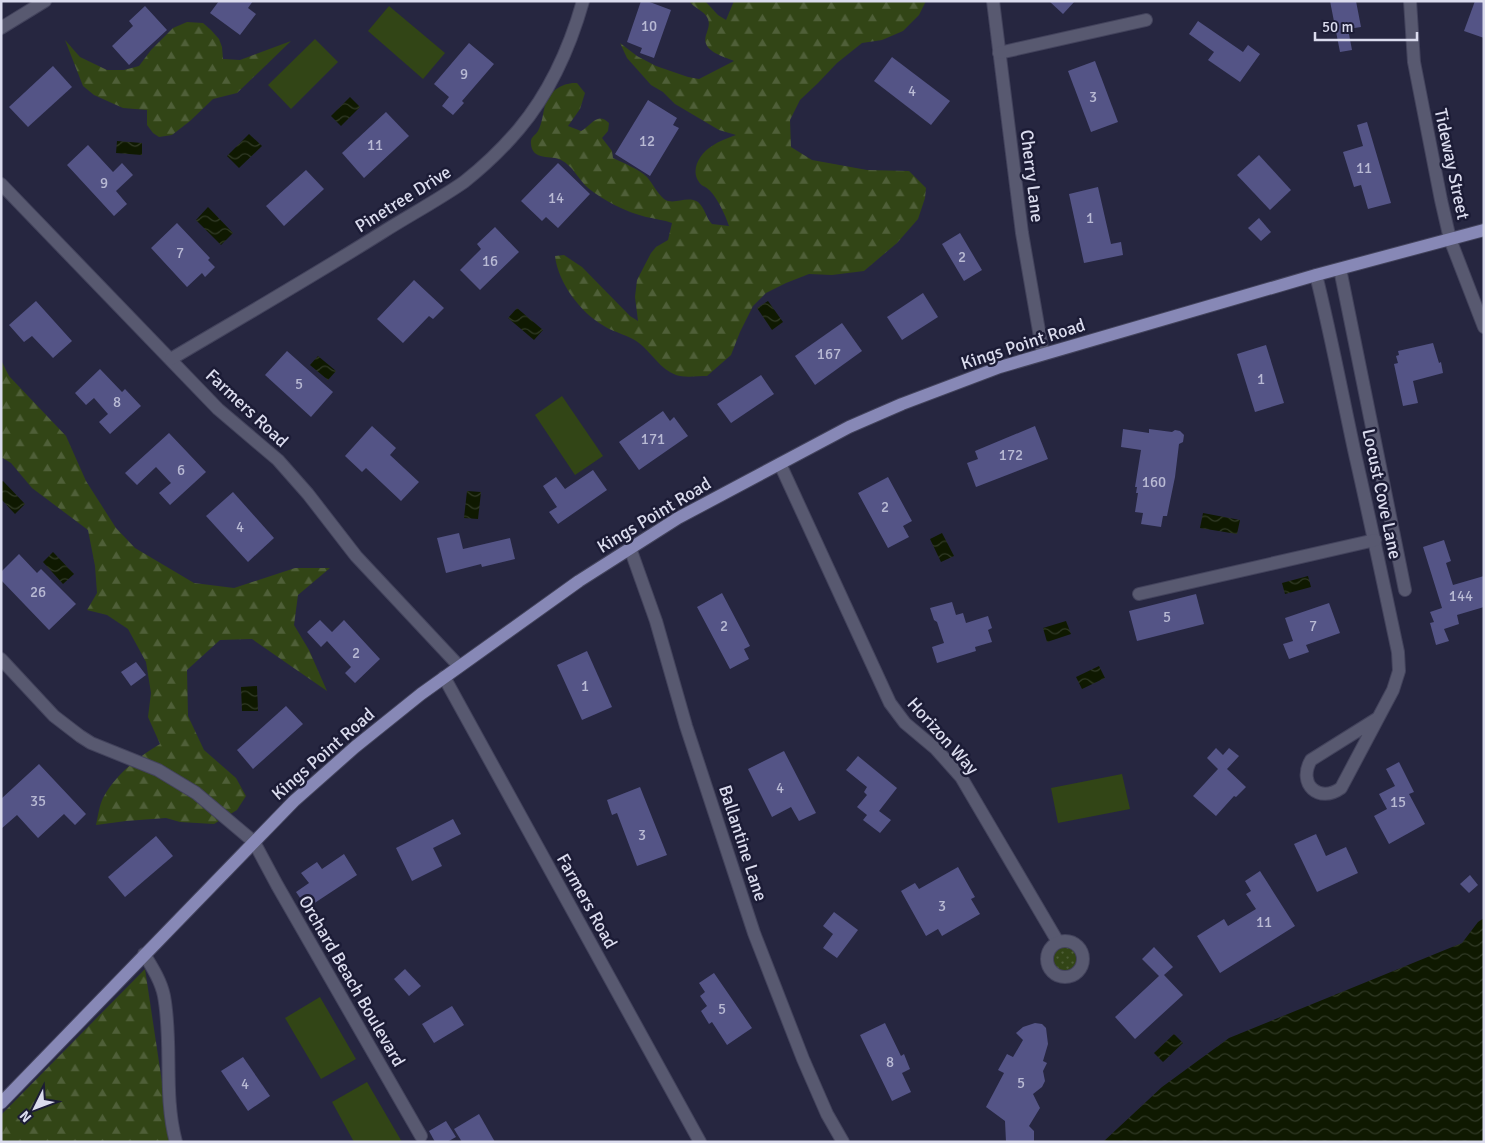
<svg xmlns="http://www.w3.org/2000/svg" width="1485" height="1143" font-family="Signika,sans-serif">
<defs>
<pattern id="grass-dots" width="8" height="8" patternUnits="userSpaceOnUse" patternTransform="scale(1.25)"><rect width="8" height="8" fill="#324516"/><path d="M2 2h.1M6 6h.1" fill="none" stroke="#4f5f38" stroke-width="1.8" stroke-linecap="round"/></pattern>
<pattern id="forest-firs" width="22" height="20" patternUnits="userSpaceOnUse" patternTransform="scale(1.25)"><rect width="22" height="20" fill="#324516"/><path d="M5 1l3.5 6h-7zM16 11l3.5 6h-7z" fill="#4f5f38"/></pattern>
<pattern id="water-waves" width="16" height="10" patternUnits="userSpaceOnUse" patternTransform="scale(1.25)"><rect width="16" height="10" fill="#0f1901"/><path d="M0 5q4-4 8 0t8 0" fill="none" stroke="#313a26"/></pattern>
</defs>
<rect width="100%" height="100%" fill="#262640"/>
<circle fill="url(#grass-dots)" cx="1065" cy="959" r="13"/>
<g fill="url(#forest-firs)">
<path d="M689,1H705L718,15L726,20L734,1H926L919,15L903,31L882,40L862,43L837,63L818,83L800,100L790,120L791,147L812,160L867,170L909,171L926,188L925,198L918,219L897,243L864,271L832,275L809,274L786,283L766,293L753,306L740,332L731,355L707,376C698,376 684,378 676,375C660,369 652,353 639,343C629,335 615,333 604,326C581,313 558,283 555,256L564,255L582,267L630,316L638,321L635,297L637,280L651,253L656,247L668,240L672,223C664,220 655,219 646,217C626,212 604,201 588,188C578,179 573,166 561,160C552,155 532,161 531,144C530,137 535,136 538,131C542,124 543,113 545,105C549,91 563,82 577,83L585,93L580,109L568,126L581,131C591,126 597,111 609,123L608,131L602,138L612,151L613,158C624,163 638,169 647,177C653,184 657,193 664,199C674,206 686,195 698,202C705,208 706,218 712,224L729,226C726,216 716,195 708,189C705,186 701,186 699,182C690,170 700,153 712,146C719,141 728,138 736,135L719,130L675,104L663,92L651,85L627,58L620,43L637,56L656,66L688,77L699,79L734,61C722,56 701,51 706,35C708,29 710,25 708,19C705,11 694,8 689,1Z"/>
<polygon points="187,22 203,23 211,30 219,39 222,47 223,59 240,60 291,41 237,93 213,99 190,121 172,135 159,137 153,133 147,125 147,110 123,108 94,95 83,86 65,40 80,57 107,70 124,70 139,66 151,50 173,28"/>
<path d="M1,360L9,376L66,436L86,481L116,528L135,548L194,583L234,588L295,568H330L298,595L294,625L309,650L327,691L252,639L220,640L187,670L188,716L204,750L236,778L246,796L237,810L214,824L180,822L166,818L126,821L96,825C98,817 99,806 103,798C115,775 138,757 160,744L148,717L151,693L146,662L128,629L107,615L87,610L97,593L95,566L88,530L32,488L11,463L1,457Z"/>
<polygon points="145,969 171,1142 1,1142 1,1115"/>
</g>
<g fill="#324516">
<polygon points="389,6 445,53 423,79 368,31"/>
<polygon points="315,39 338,62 291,109 268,85"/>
<polygon points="562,396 603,456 575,475 535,415"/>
<polygon points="1122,774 1130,809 1058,823 1051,788"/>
<polygon points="320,997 356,1059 321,1079 285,1018"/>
<polygon points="367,1082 402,1142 354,1142 332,1102"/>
</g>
<g fill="url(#water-waves)">
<polygon points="350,97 360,107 341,126 331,116"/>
<polygon points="249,134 262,146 239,168 227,156"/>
<polygon points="117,141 142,143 142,155 116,153"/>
<polygon points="208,207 233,233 221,245 196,220"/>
<polygon points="768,301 783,322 772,330 757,308"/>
<polygon points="517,308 543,330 534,340 508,318"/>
<polygon points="318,356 336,371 328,380 310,365"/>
<polygon points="3,481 25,504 15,514 1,499 1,482"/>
<polygon points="467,491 481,492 478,519 464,518"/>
<polygon points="1203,513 1240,520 1237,534 1200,528"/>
<polygon points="942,533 954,556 941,562 930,539"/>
<polygon points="53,552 74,574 63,584 43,562"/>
<polygon points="1308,576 1311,587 1285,594 1282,583"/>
<polygon points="1066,621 1071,634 1047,642 1043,628"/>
<polygon points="1099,666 1105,678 1082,689 1076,677"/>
<polygon points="257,686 258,711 242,711 241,687"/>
<polygon points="1484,918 1484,1142 1103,1142 1162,1087 1229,1038 1462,943 1478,922"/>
<polygon points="1174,1034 1183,1043 1163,1062 1154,1053"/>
</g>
<g fill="#545486">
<polygon points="219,1 253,1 248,8 256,14 240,35 210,13"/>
<polygon points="641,1 647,1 671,10 654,58 640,53 642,48 627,42"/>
<polygon points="1049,1 1075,1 1063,14"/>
<polygon points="1330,1 1356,1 1361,27 1348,29 1352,50 1340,52"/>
<polygon points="1475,1 1484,1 1484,38 1464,31"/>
<polygon points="145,6 167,30 129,65 112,46 133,26 129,21"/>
<polygon points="1198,21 1243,52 1248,45 1260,54 1240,82 1208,60 1214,52 1189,34"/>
<polygon points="469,43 494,64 462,101 464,103 453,115 442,106 449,97 434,84"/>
<polygon points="892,57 950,101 931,125 874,81"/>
<polygon points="1095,61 1118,122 1091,132 1068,71"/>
<polygon points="53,66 72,87 28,127 9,107"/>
<polygon points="648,100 677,118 673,125 679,128 650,176 615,154"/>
<polygon points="386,112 409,136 364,178 342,153"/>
<polygon points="1367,122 1391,203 1368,209 1361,185 1354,187 1343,152 1363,146 1357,125"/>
<polygon points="88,145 113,172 122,163 133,175 116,191 127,204 114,216 67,165"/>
<polygon points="1259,155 1291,190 1270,210 1237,175"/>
<polygon points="558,163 590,194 558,228 546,217 542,221 521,201"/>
<polygon points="306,170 324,189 284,226 266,206"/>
<polygon points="1098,187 1111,244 1121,242 1123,255 1084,263 1069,194"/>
<polygon points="1259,218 1271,232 1261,241 1248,228"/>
<polygon points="177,223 210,258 208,260 215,267 205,277 202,273 187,287 151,248"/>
<polygon points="495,227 519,252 480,290 460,270 481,249 477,244"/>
<polygon points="960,233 982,270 964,281 942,244"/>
<polygon points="414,280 444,308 433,319 429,316 403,343 377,319"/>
<polygon points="923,293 938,317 902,340 887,317"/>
<polygon points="36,301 72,341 53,358 32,336 24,342 9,325"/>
<polygon points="842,323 862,351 815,385 795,356"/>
<polygon points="1433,343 1439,363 1441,362 1443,373 1413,381 1418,403 1403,406 1394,364 1398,363 1396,356 1399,355 1398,351"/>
<polygon points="1266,345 1284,403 1255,412 1237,354"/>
<polygon points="287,351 333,392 311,417 265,375"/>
<polygon points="100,369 122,392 125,389 141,406 110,434 99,422 108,414 94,398 86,405 75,393"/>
<polygon points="761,375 774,394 731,423 717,404"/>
<polygon points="663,411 670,421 674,417 688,436 639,470 619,442"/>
<polygon points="372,426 396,448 390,455 419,482 401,501 366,468 362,472 345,456"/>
<polygon points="1035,426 1048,459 976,487 967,463 978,459 975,451"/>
<polygon points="1123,429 1149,433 1149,429 1172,432 1175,430 1180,431 1184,435 1183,442 1179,444 1175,477 1167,516 1163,516 1161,527 1141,524 1143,513 1135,512 1138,493 1136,493 1137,487 1135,487 1141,450 1121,447"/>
<polygon points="169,433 206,472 170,505 159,493 171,483 156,467 137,485 125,473"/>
<polygon points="593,470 607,490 558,524 549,512 557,507 543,486 556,477 565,489"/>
<polygon points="888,477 912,521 903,526 909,537 888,548 858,493"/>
<polygon points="233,492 274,538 248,562 206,516"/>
<polygon points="459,533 463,549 510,538 515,559 482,567 481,564 446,573 437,538"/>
<polygon points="1444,540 1451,561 1446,563 1453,585 1484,576 1484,607 1457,615 1459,624 1444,629 1449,641 1436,645 1430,623 1434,622 1430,612 1442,608 1423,547"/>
<polygon points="19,554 37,573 41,569 76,604 49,630 1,580 1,572"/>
<polygon points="722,593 750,646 744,649 749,659 730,669 697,607"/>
<polygon points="1196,594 1204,624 1137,641 1129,611"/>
<polygon points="952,602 956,615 963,613 966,623 988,616 992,628 988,630 992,642 975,647 976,651 937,663 932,647 944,643 937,622 934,620 930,608"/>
<polygon points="1329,603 1340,633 1306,645 1309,652 1289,659 1283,644 1293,641 1285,618"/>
<polygon points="320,620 332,632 344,620 380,659 355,683 345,673 351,667 327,641 321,647 307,632"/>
<polygon points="587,651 612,707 582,720 557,665"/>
<polygon points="136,662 146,675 131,686 121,672"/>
<polygon points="286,706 303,724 253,769 237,750"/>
<polygon points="1216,748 1223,755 1229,748 1239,756 1227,769 1246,787 1236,797 1234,796 1216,816 1193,796 1218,769 1207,758"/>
<polygon points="784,751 816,813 799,821 791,807 772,817 748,769"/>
<polygon points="858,756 897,788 879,811 891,820 880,833 863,820 867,815 857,807 867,795 864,792 867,787 846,770"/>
<polygon points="1399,762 1414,792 1409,794 1425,824 1389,844 1374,816 1387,809 1379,794 1395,786 1386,769"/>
<polygon points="39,764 86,814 75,825 64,814 38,838 17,815 1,829 1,799"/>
<polygon points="640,787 667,855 637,866 617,813 612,815 607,800"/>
<polygon points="453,819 461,834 433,848 442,866 412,881 396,848"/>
<polygon points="1316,834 1326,856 1346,847 1358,873 1317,892 1294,844"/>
<polygon points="156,836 173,856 125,897 108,877"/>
<polygon points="344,854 357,875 307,908 296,892 309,883 301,873 317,862 322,869"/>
<polygon points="958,867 975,897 971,899 980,914 942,936 938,929 926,936 901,891 915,883 919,889"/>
<polygon points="1260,871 1295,926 1220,973 1197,936 1224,919 1228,926 1256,909 1246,894 1251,891 1245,881"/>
<polygon points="1470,875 1478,885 1469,893 1460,884"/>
<polygon points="834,912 858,930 837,958 823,948 833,934 823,926"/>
<polygon points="1154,947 1173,967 1164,975 1183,995 1135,1039 1115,1017 1159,976 1142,959"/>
<polygon points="405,969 421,986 409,996 394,979"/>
<polygon points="714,973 752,1028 727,1045 712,1022 709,1024 701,1011 707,1006 700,996 705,992 699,983"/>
<polygon points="452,1006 464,1025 434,1043 422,1024"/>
<polygon points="885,1023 901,1056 904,1054 910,1069 902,1073 911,1092 892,1101 860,1035"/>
<polygon points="1035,1023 1042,1024 1046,1028 1048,1044 1043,1061 1047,1063 1043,1071 1045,1081 1042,1087 1033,1094 1040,1108 1029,1126 1034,1131 1034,1142 1006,1142 1005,1121 986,1107 1004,1073 998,1070 1007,1054 1013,1057 1023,1040 1016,1033 1023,1027"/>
<polygon points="243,1057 270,1096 248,1111 221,1071"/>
<polygon points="479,1114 495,1142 462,1142 454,1129"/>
<polygon points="446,1121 456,1137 447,1142 435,1142 429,1131"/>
</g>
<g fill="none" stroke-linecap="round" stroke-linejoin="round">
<defs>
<g id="minor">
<polyline points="993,1 1022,233 1043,354"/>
<polyline points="1410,1 1414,62 1441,200 1450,239 1484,327"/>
<polyline points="1,28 45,1"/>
<polyline points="999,53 1146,20"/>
<polyline points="1,184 218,409 278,460 308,494 356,556 459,666"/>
<polyline points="1340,269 1405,590"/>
<path d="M1316,275C1331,335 1342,394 1355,454C1370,520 1384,586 1398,652L1399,671L1393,690L1341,788C1319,804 1297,784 1311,760L1378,718"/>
<path d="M171,359C242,317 313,276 383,232C410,215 438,200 464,182C483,167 503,148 519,129C550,92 570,47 583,1"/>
<polyline points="780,464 890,703 905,723 936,749 961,777 1058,942"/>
<polyline points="630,548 656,621 686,726 754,933 803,1059 827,1114 843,1142"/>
<polyline points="1139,594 1375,540"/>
<polyline points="1,659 54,716 80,736 91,743 158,770 196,793 254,842 277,885 421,1136"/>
<polyline points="444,677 700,1142"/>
<circle cx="1065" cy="959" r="18"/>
<path d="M144,954C152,967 161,981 164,996C173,1044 163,1094 176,1142"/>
</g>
<polyline id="major" points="1,1103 294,801 355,747 421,694 579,581 678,518 849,427 902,404 1000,367 1316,275 1484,230"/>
</defs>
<use href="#minor" stroke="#43435c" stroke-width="14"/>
<use href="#major" stroke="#43435c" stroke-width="14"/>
<use href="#minor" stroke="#585970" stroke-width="12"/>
<use href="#major" stroke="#8788b6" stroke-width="12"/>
</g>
<g text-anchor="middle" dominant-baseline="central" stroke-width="5" stroke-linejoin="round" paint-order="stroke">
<g font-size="15" fill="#b9bad4">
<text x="649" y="26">10</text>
<text x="464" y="74">9</text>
<text x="912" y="91">4</text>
<text x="1093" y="97">3</text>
<text x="647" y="141">12</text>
<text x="375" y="145">11</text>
<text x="1364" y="168">11</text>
<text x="104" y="183">9</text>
<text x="556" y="198">14</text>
<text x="1090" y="218">1</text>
<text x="180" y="253">7</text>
<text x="962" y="257">2</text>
<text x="490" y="261">16</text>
<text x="829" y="354">167</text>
<text x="1261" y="379">1</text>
<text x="299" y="384">5</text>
<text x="117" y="402">8</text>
<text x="653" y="439">171</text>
<text x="1011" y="455">172</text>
<text x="181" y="470">6</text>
<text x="1154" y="482">160</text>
<text x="885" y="507">2</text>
<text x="240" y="527">4</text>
<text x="38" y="592">26</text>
<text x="1461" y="596">144</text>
<text x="1167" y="617">5</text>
<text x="724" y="626">2</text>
<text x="1313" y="626">7</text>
<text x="356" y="653">2</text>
<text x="585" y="686">1</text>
<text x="780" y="788">4</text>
<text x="38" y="801">35</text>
<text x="1398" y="802">15</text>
<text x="642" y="835">3</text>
<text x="942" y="906">3</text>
<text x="1264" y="922">11</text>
<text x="722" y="1009">5</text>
<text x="890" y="1062">8</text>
<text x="1021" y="1083">5</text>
<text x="245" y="1084">4</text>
</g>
<g font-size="18" fill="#dbdcee" stroke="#1c1c36">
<text transform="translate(1452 164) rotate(78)">Tideway Street</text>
<text transform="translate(1032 176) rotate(83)">Cherry Lane</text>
<text transform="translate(403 199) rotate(-32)">Pinetree Drive</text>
<text transform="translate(1023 344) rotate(-18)">Kings Point Road</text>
<text transform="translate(247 408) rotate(43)">Farmers Road</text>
<text transform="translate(1382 494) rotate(78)">Locust Cove Lane</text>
<text transform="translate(654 515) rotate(-31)">Kings Point Road</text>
<text transform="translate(943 736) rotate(48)">Horizon Way</text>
<text transform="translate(323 754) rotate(-41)">Kings Point Road</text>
<text transform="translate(743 843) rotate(72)">Ballantine Lane</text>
<text transform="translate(587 901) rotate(61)">Farmers Road</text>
<text transform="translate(352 981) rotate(60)">Orchard Beach Boulevard</text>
</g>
</g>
<rect width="1485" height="1143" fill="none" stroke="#dbdcee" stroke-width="5"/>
<g transform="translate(35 1108) rotate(228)" stroke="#1c1c36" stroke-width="4" paint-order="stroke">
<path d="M0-4L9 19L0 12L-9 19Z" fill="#dbdcee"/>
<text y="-8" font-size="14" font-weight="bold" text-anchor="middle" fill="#dbdcee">N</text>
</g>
<path d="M1315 32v8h102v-8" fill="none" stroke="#dbdcee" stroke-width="2.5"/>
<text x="1322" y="32" font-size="15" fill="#dbdcee" stroke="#1c1c36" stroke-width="4" paint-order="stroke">50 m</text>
</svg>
